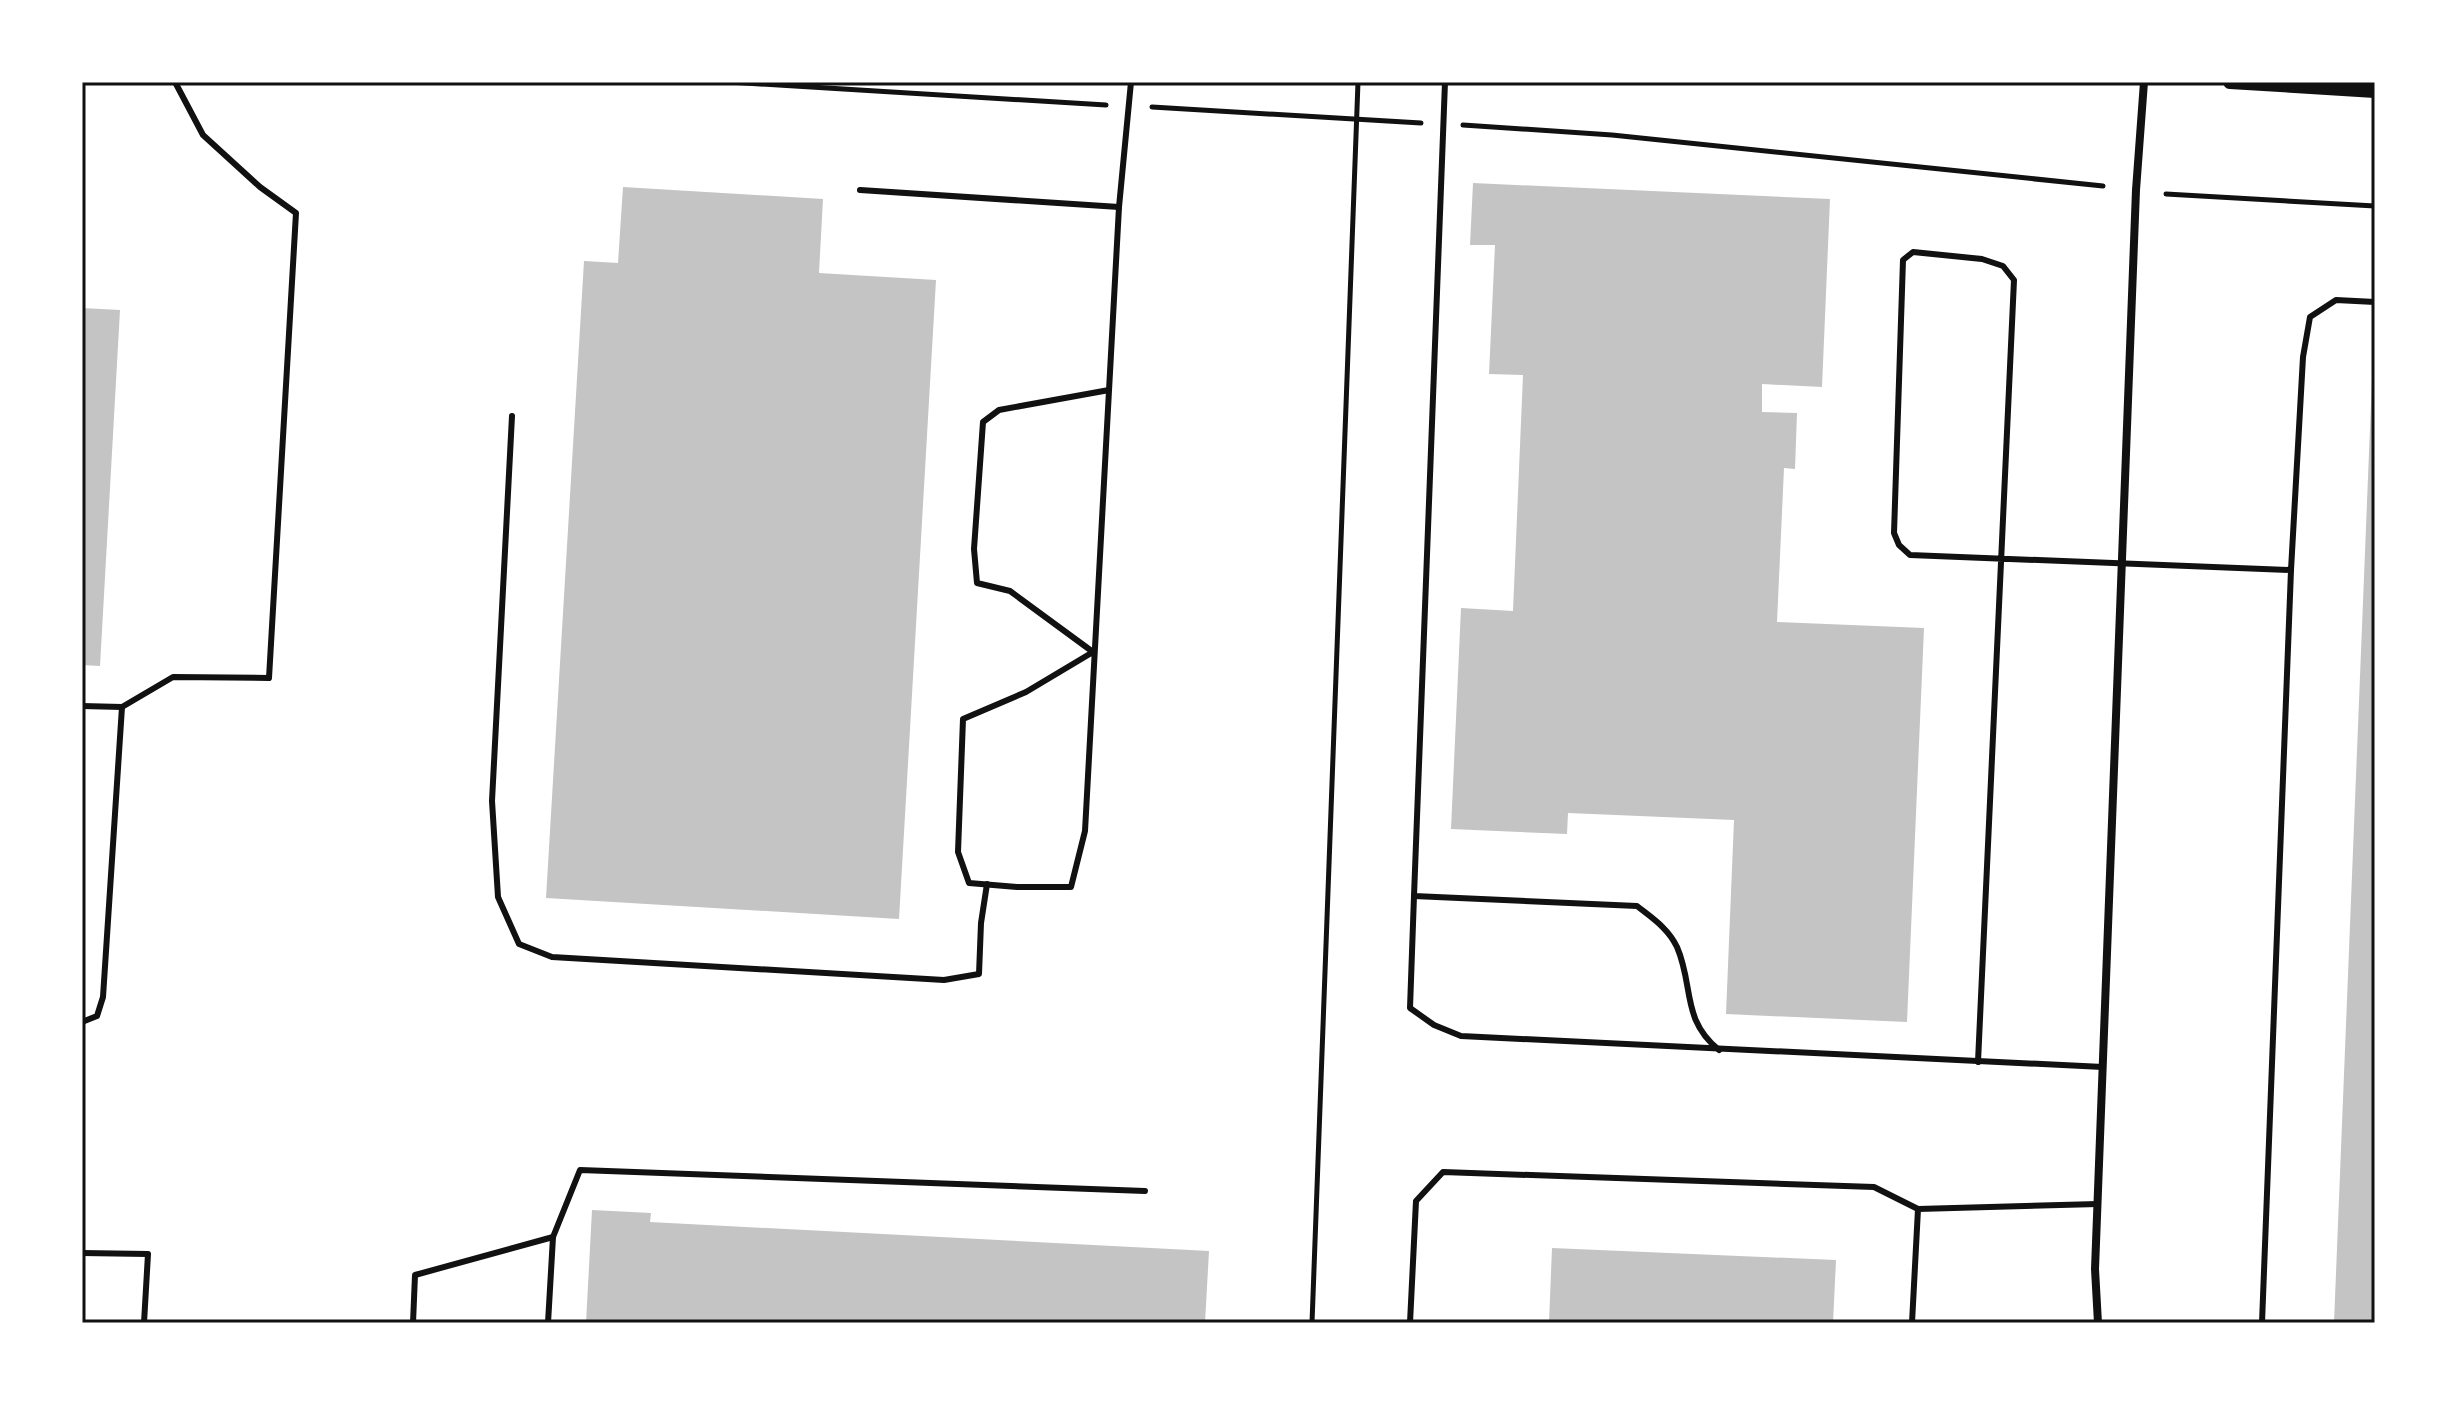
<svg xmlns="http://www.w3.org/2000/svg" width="2457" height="1405" font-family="Inter,sans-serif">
<rect width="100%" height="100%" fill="#fff"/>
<g fill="#c4c4c4">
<polygon points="1473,183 1830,199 1822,387 1762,384 1762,412 1797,413 1795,469 1784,468 1777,622 1924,628 1907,1022 1726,1014 1734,820 1568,813 1567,834 1451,829 1461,608 1513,611 1523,375 1489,374 1495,245 1470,245"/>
<polygon points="623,187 823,199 819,273 936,280 899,919 546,898 584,261 618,263"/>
<polygon points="82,308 120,310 100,666 82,665"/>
<polygon points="2372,378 2375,378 2375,1323 2334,1323"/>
<polygon points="592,1210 651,1213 650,1222 1209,1251 1205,1323 586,1323"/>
<polygon points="1552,1248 1836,1260 1833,1323 1549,1323"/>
</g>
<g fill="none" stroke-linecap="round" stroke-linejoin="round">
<g stroke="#111" stroke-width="5">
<polyline points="729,82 1106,105"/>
<polyline points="1152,107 1421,123"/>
<polyline points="1463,125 1612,135 2103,186"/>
<polyline points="2166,194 2375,206"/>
<polyline points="1312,1323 1358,82"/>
</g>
<g stroke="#111" stroke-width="6">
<path d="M1445,82L1414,896L1637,906C1652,918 1668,928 1677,947C1694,986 1681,1019 1719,1050"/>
<polyline points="860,190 1119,207"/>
<polyline points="1109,390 999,410 983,422 974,549 977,583 1010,591 1093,652 1026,692 963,719 958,852 969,883 1017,887 1071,887 1085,831 1119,207 1131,82"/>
<polyline points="512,416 492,801 498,897 519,944 552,957 944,980 979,974 981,923 987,884"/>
<polyline points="82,706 122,707"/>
<polyline points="1414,896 1410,1008 1434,1025 1461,1036 2103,1067"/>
<polyline points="82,1022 97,1016 103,997 122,707 173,677 269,678 296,213 260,187 203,135 175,82"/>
<polyline points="1978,1062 2014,280 2003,266 1982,259 1913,252 1903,260 1894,533 1899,545 1910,555 2291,570 2303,357 2310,317 2336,300 2375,302"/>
<polyline points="82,1253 148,1254 144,1323"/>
<polyline points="413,1323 415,1275 553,1237 580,1170 1145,1191"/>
<polyline points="548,1323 553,1237"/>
<polyline points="1410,1323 1416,1201 1443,1172 1874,1187 1918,1209"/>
<polyline points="1912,1323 1918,1209 2098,1204"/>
<polyline points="2262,1323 2291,570"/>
</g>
<polyline stroke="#111" stroke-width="8" points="2098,1323 2095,1269 2136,190 2144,82"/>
<polyline stroke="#111" stroke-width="14" points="2230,82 2375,91"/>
</g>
<rect width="2457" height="1405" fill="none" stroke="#ffffff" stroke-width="168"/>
<rect x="84" y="84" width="2289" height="1237" fill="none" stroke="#111" stroke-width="3"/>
</svg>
